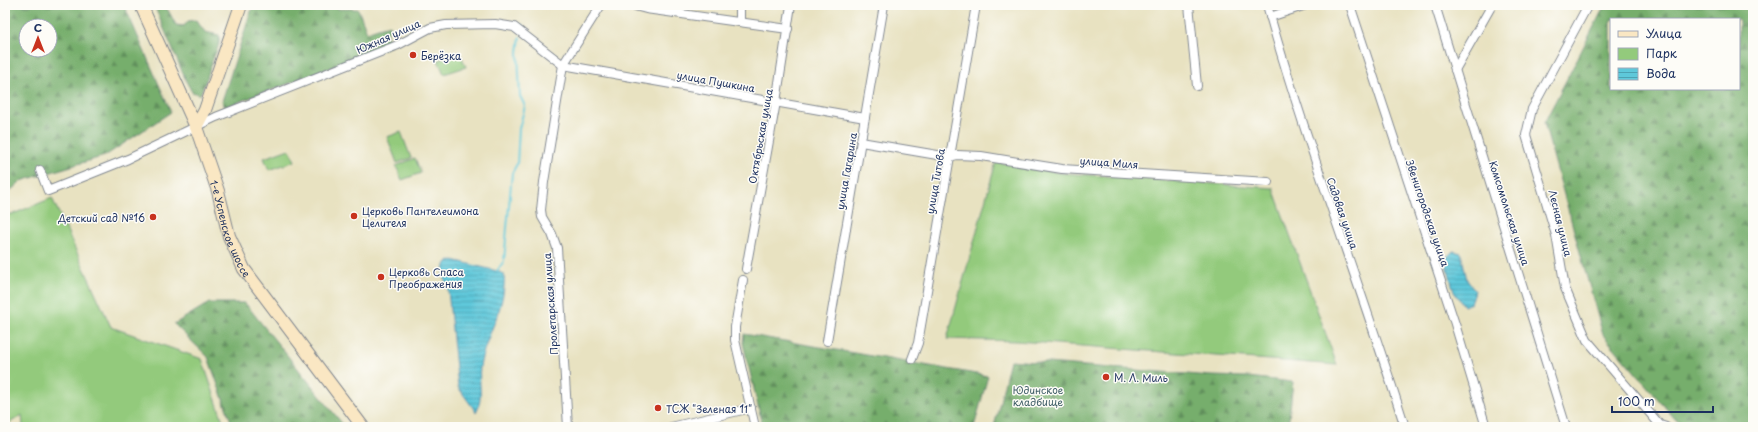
<svg xmlns="http://www.w3.org/2000/svg" width="1758" height="432" font-family="'Playpen Sans',sans-serif">
<defs>
<pattern id="forest-firs" width="22" height="20" patternUnits="userSpaceOnUse"><rect width="22" height="20" fill="#76ae6c"/><path d="M5 1l3.5 6h-7zM16 11l3.5 6h-7z" fill="#608e5c"/></pattern>
<pattern id="water-rules" width="6" height="5" patternUnits="userSpaceOnUse"><rect width="6" height="5" fill="#5ec8da"/><path d="M0 2.5h6" fill="none" stroke="#4da3b4"/></pattern>
</defs>
<rect width="100%" height="100%" fill="#fdfcf7"/>
<filter id="ink" filterUnits="userSpaceOnUse"><feTurbulence type="fractalNoise" baseFrequency=".025" numOctaves="2"/><feDisplacementMap in="SourceGraphic" scale="8" xChannelSelector="R" yChannelSelector="G"/><feConvolveMatrix kernelMatrix="1 2 1 2 8 2 1 2 1" color-interpolation-filters="sRGB"/></filter>
<filter id="wash" filterUnits="userSpaceOnUse"><feTurbulence type="fractalNoise" baseFrequency=".012" numOctaves="4" result="noise"/><feDisplacementMap in="SourceGraphic" scale="16" xChannelSelector="R" yChannelSelector="G"/><feGaussianBlur stdDeviation="0.9" result="paint"/><feColorMatrix in="noise" values="0 0 0 0 0 0 0 0 0 0 0 0 0 0 0 0 0 1.4 0 .05"/><feComposite in="paint" operator="in"/></filter>
<g filter="url(#wash)">
<rect width="100%" height="100%" fill="#e8e2c1"/>
<g fill="#93ca7c" stroke="#577c6d">
<polygon points="460,53 466,67 444,74 438,60"/>
<polygon points="401,132 411,158 397,163 387,137"/>
<polygon points="289,149 295,161 269,170 264,158"/>
<polygon points="415,158 421,173 402,180 396,166"/>
<polygon points="996,162 1061,173 1273,188 1337,365 1016,341 947,339"/>
<polygon points="52,198 111,327 202,359 225,427 23,427 22,415 5,426 5,214 13,214"/>
</g>
<g fill="url(#forest-firs)" stroke="#486e65" fill-rule="evenodd">
<path d="M5,5H124L171,112L105,156L21,181L5,196ZM26,26H50V50H26Z"/>
<polygon points="253,5 336,5 338,9 358,9 367,32 378,28 390,25 387,37 391,46 225,107 222,101"/>
<path d="M1605,5H1753V427H1689L1676,420L1603,335L1544,123ZM1611,19H1739V89H1611Z"/>
<path d="M162,6L168,10L176,25L184,26L188,21L196,20L205,32L219,35C221,46 214,54 211,65C208,75 205,85 200,95L192,92L187,83L156,10Z"/>
<polygon points="209,303 245,303 345,427 233,427 208,357 174,324"/>
<polygon points="744,334 988,376 974,427 763,427 743,343"/>
<polygon points="1010,360 1212,376 1248,377 1293,382 1288,427 994,427"/>
</g>
<g fill="url(#water-rules)" stroke="#3c7c9c">
<polygon points="1453,251 1461,253 1467,280 1475,291 1471,303 1464,306 1454,292 1445,259"/>
<path d="M453,260L497,271L504,274C507,308 485,335 480,367C478,381 484,399 476,412L458,387L448,290C445,280 442,273 446,263Z"/>
</g>
<g fill="none" stroke-linecap="round" stroke-linejoin="round">
<g stroke="#5ec8da" stroke-width="2">
<polyline points="522,29 523,25"/>
<polyline points="497,271 504,261 512,173 517,164 519,129 525,106 520,96 518,52 520,37"/>
</g>
</g>
</g>
<g filter="url(#ink)">
<g fill="none" stroke-linecap="round" stroke-linejoin="round">
<defs>
<g id="street">
<polyline points="631,5 646,9 788,29"/>
<polyline points="740,5 740,22"/>
<polyline points="1189,5 1197,86"/>
<path d="M1267,5C1307,148 1361,286 1405,427"/>
<polyline points="1350,5 1455,324 1486,427"/>
<polyline points="1435,5 1566,427"/>
<polyline points="1588,5 1532,109 1526,135 1556,235 1565,288 1587,340 1660,425 1666,427"/>
<polyline points="1270,17 1306,5"/>
<polyline points="1455,70 1492,5"/>
<polyline points="861,142 949,157 957,155 981,156 1062,169 1268,182"/>
<polyline points="40,170 48,191 128,159 216,117 398,45 430,28 446,25 495,24 514,27 563,65 865,118"/>
<polyline points="746,269 776,102 791,5"/>
<polyline points="743,280 735,327 735,340 755,427"/>
<polyline points="827,341 884,5"/>
<polyline points="912,359 918,343 976,5"/>
<polyline points="568,427 557,248 552,234 542,217 541,210 544,182 563,65 601,5"/>
<polyline points="671,427 751,408"/>
</g>
<g id="secondary">
<path id="s1" d="M141,5L196,127L218,191L229,236L244,269L363,427"/>
<polyline points="196,127 205,110 241,5"/>
</g>
</defs>
<use href="#street" stroke="#828890" stroke-width="10"/>
<use href="#secondary" stroke="#828890" stroke-width="14"/>
<use href="#street" stroke="#fff" stroke-width="8"/>
<use href="#secondary" stroke="#fae7c3" stroke-width="12"/>
</g>
</g>
<g fill="#c8321e" stroke="#fdfcf7" stroke-width="1.5">
<circle cx="413" cy="55" r="4"/>
<circle cx="354" cy="216" r="4"/>
<circle cx="153" cy="217" r="4"/>
<circle cx="381" cy="277" r="4"/>
<circle cx="1106" cy="377" r="4"/>
<circle cx="658" cy="408" r="4"/>
</g>
<g text-anchor="middle" dominant-baseline="central" stroke-width="3" stroke-linejoin="round" paint-order="stroke">
<g font-size="10" fill="#1b2f5e" stroke="#fdfcf7">
<text transform="translate(388 36) rotate(-24)">Южная улица</text>
<text transform="translate(716 81) rotate(10)">улица Пушкина</text>
<text transform="translate(760 136) rotate(-80)">Октябрьская улица</text>
<text transform="translate(1109 162) rotate(4)">улица Миля</text>
<text transform="translate(846 171) rotate(-80)">улица Гагарина</text>
<text transform="translate(935 181) rotate(-80)">улица Титова</text>
<text transform="translate(1343 213) rotate(71)">Садовая улица</text>
<text transform="translate(1428 213) rotate(71)">Звенигородская улица</text>
<text transform="translate(1510 213) rotate(72)">Комсомольская улица</text>
<text transform="translate(1561 223) rotate(76)">Лесная улица</text>
<text stroke="none"><textPath href="#s1" startOffset="241">1-е Успенское шоссе</textPath></text>
<text transform="translate(550 304) rotate(-94)">Пролетарская улица</text>
</g>
<g font-size="10" fill="#1b2f5e" stroke="#fdfcf7" text-anchor="start">
<text x="421" y="55">Берёзка</text>
<text x="362" y="210">Церковь Пантелеимона<tspan x="362" dy="12">Целителя</tspan></text>
<text x="145" y="217" text-anchor="end">Детский сад №16</text>
<text x="389" y="271">Церковь Спаса<tspan x="389" dy="12">Преображения</tspan></text>
<text x="1114" y="377">М. Л. Миль</text>
<text x="666" y="408">ТСЖ "Зеленая 11"</text>
</g>
<g font-size="10" fill="#3f5e67" stroke="#fdfcf7">
<text x="1038" y="389">Юдинское<tspan x="1038" dy="12">кладбище</tspan></text>
</g>
</g>
<rect width="1758" height="432" fill="none" stroke="#fdfcf7" stroke-width="20"/>
<rect x="1610" y="18" width="130" height="72" fill="#fdfcf7" stroke="#a3aaba"/>
<rect x="1618" y="31" width="20" height="6" fill="#fae7c3" stroke="#a3aaba"/>
<text x="1646" y="38" font-size="12" fill="#1b2f5e">Улица</text>
<rect x="1618" y="48" width="20" height="12" fill="#93ca7c" stroke="#a3aaba"/>
<text x="1646" y="58" font-size="12" fill="#1b2f5e">Парк</text>
<rect x="1618" y="68" width="20" height="12" fill="url(#water-rules)" stroke="#a3aaba"/>
<text x="1646" y="78" font-size="12" fill="#1b2f5e">Вода</text>
<g transform="translate(38 38)"><circle r="19" fill="#fdfcf7" stroke="#a3aaba"/>
<path d="M0-3L7 15L0 10L-7 15Z" fill="#c8321e"/>
<text y="-6" font-size="11" font-weight="bold" text-anchor="middle" fill="#1b2f5e">С</text>
</g>
<path d="M1612 406v6h101v-6" fill="none" stroke="#1b2f5e" stroke-width="2"/>
<text x="1618" y="406" font-size="12" fill="#1b2f5e" stroke="#fdfcf7" stroke-width="3" paint-order="stroke">100 m</text>
</svg>
